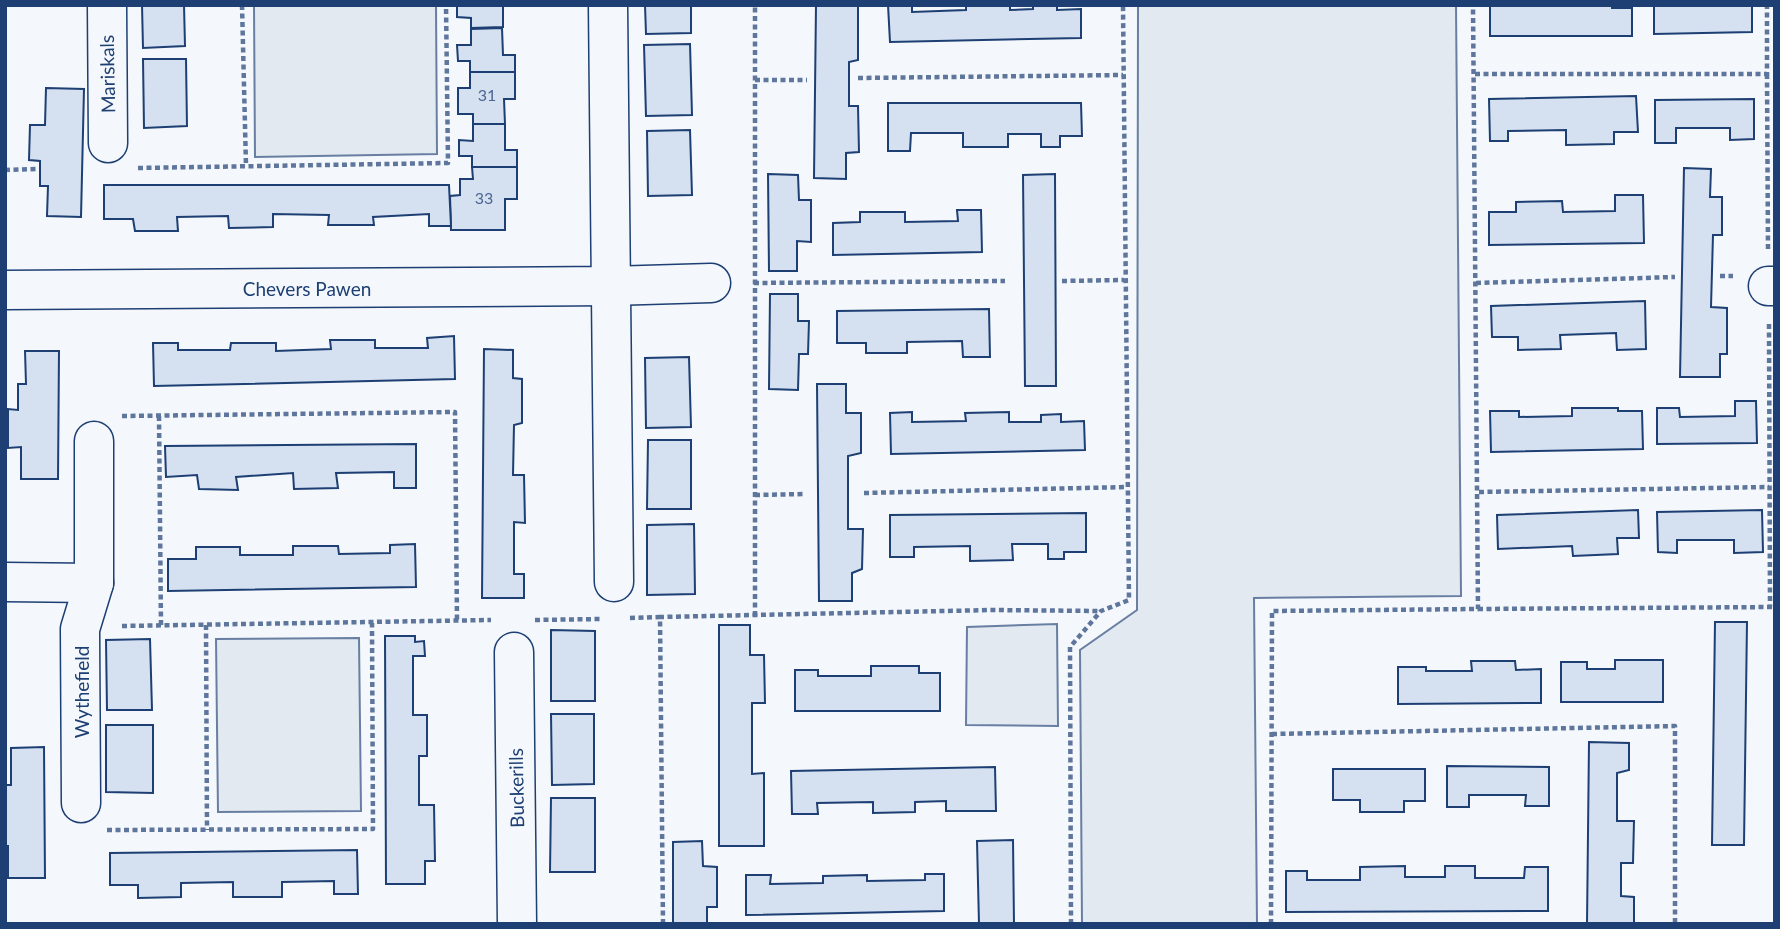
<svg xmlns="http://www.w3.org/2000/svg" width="1780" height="929" font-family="Lato,sans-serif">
<rect width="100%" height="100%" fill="#f4f7fb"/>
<g fill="#e3e9f0" stroke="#687fa3" stroke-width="2">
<polygon points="254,5 436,5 437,154 255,157"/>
<polygon points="1138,5 1456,5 1461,596 1254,598 1257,924 1082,924 1080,650 1137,610"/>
<polygon points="1057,624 1058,726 966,725 967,627"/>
<polygon points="359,638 361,811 218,812 216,639"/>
</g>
<g fill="#d5e0f0" stroke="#1d3f73" stroke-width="2">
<polygon points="142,5 184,5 185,46 143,48"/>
<polygon points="457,5 503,5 503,27 471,28 471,18 457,17"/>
<polygon points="645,5 691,5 691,33 646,34"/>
<polygon points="816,5 858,5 858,60 849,62 849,106 858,106 859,152 846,153 846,179 814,178"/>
<polygon points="888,5 912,5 912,12 966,10 966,5 1010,5 1010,10 1033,9 1033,5 1057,5 1057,10 1081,9 1081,38 890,42"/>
<polygon points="1567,5 1612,5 1612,8 1632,8 1632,36 1490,36 1490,6"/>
<polygon points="1654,5 1752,5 1752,32 1654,34"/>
<polygon points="502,28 503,55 515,55 515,72 470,72 470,61 458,61 457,45 471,45 471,29"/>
<polygon points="690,44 692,115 646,116 644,45"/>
<polygon points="143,59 186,59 187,126 144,128"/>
<polygon points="470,72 515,72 515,99 504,99 505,124 473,124 473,114 458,114 458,88 470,88"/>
<polygon points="46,88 84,89 81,217 47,216 48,186 40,186 40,161 29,160 30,125 45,125"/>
<polygon points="1636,96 1638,132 1614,132 1614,144 1566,145 1566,130 1508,131 1508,141 1490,141 1489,99"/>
<polygon points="1754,99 1754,139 1730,140 1730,128 1676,128 1676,143 1655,143 1655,100"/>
<polygon points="888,103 1081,103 1082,136 1060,136 1060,147 1041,147 1041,134 1008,134 1008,147 963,147 963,133 911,133 910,151 888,151"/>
<polygon points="473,124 505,124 505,150 517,150 517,167 472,167 472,156 459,156 459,140 473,141"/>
<polygon points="690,130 692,195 648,196 647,131"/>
<polygon points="472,167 517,167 517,199 505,199 505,230 451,230 450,196 460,195 460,179 473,179"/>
<polygon points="1684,168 1711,169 1710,197 1722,197 1722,235 1713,235 1711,307 1727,308 1727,354 1720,354 1720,377 1680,377"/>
<polygon points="768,174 798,175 799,200 811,200 811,242 797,241 797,271 769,271"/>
<polygon points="1055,174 1056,386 1025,386 1023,175"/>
<polygon points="104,185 449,185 451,226 429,226 429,214 373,217 374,225 328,225 329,215 273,214 273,227 229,228 228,216 177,217 178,231 135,231 133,219 104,219"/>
<polygon points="1615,195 1643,195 1644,243 1489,245 1489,212 1516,212 1516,202 1562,201 1563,212 1615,211"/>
<polygon points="957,210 981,210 982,252 833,255 833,223 860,222 860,212 905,212 905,222 958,221"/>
<polygon points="770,294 798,294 798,321 809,321 808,354 799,354 798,390 769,389"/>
<polygon points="1645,301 1646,349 1617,350 1616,333 1560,335 1561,349 1518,350 1518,337 1492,337 1491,306"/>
<polygon points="989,309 990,357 963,357 962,341 907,342 907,353 866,353 866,343 837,343 837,311"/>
<polygon points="454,336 455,379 154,386 153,343 178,343 178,350 230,350 231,343 276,343 276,351 331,349 330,340 375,340 375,348 428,348 427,338"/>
<polygon points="484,349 513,350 513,378 522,379 522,423 514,425 513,475 524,475 525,523 514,522 514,574 524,574 524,598 482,598"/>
<polygon points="25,351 59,351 58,479 21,479 21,447 8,448 8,409 18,410 18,384 26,384"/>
<polygon points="689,357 691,427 646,428 645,358"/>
<polygon points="817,384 846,384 846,413 861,413 861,453 848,456 848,529 863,529 862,569 852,573 852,601 819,601"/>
<polygon points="1735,401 1756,401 1757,443 1657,444 1657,408 1679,408 1680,417 1735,416"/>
<polygon points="1572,408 1618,408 1618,411 1642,411 1643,449 1491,452 1490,411 1519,411 1519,417 1572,416"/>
<polygon points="912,412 912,422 966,421 965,413 1009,412 1009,422 1041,422 1041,415 1061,414 1061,422 1084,421 1085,450 891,454 890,413"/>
<polygon points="648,440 691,440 691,509 647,509"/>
<polygon points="416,444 416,488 394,488 394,472 336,473 338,488 294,489 293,473 236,477 238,490 199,489 197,475 166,477 165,446"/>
<polygon points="1638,510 1639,538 1617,538 1618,554 1573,556 1572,546 1498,549 1497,515"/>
<polygon points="1762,510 1763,552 1734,553 1734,540 1677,540 1677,553 1658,552 1657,512"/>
<polygon points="1086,513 1086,552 1064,552 1064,559 1048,559 1048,544 1012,544 1013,560 970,561 970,546 914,547 914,557 890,557 890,515"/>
<polygon points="694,524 695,594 647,595 647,525"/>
<polygon points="415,544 416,587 168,591 168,559 196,559 196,547 240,547 240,555 293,555 293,546 338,546 339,554 390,553 390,545"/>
<polygon points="1715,622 1747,622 1744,845 1712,845"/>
<polygon points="719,625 750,625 750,655 764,655 765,703 752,703 752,774 764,773 764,846 719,846"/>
<polygon points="551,630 595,631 595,701 551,701"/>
<polygon points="385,636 415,636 415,642 424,641 425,656 413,656 413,715 427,715 427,756 419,756 419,805 434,805 435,861 425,861 425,884 386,884"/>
<polygon points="150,639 152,710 107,710 106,640"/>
<polygon points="1615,660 1663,660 1663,702 1561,702 1561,662 1587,662 1587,669 1615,669"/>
<polygon points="1471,661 1515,661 1516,670 1541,669 1541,703 1398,704 1398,667 1426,667 1426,671 1472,671"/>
<polygon points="871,666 919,666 919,673 940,673 940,711 795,711 795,670 818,670 818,676 871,676"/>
<polygon points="551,714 594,714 594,784 552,785"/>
<polygon points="106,725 153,725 153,793 106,792"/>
<polygon points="1589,742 1629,743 1629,770 1617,773 1617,821 1634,821 1633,863 1621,863 1621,896 1634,897 1634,924 1587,924"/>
<polygon points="44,747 45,878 8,878 8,846 5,846 5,785 11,785 11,748"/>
<polygon points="1447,766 1549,767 1549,806 1525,806 1526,795 1469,795 1469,807 1447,807"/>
<polygon points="995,767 996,811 946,811 946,801 915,802 915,812 873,813 873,802 817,803 818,814 792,814 791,771"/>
<polygon points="1333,769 1425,769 1425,801 1404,801 1404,812 1360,812 1360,800 1333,800"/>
<polygon points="551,798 595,798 595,872 550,872"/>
<polygon points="1013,840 1014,924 979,924 977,841"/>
<polygon points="702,841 703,866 717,867 717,907 707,907 707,924 673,924 673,842"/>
<polygon points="357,850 358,894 334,894 334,881 282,882 282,897 233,897 233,882 181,883 181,897 138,898 138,885 110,885 110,853"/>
<polygon points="1405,866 1405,877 1445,877 1445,866 1475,866 1475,878 1524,878 1525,867 1548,867 1548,911 1286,912 1286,871 1307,871 1307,880 1360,880 1360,867"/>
<polygon points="925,874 944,874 944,911 746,915 746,875 771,875 770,884 823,883 823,876 867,875 867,881 925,880"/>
</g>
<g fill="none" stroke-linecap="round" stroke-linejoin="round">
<defs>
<g id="minor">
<polyline points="107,5 108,143"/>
<polyline points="608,5 614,582"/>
<polyline points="1768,286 1775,286"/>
<polyline points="5,290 610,286 711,283"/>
<polyline points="5,582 94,583"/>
<polyline points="514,652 517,924"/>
<polyline points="81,803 80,629 94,583 94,441"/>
</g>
</defs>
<use href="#minor" stroke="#1d3f73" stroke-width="41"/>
<g stroke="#5e769c" stroke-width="4.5" stroke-dasharray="5 3.5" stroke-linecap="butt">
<polyline points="242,5 246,166"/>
<polyline points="1475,74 1767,74 1767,5"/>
<polyline points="1767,74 1768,249"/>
<polyline points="858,78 1123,75"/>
<polyline points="755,80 807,80"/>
<polyline points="138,168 448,163 446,5"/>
<polyline points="5,170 36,169"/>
<polyline points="1720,276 1733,276"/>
<polyline points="1062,281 1124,280"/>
<polyline points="754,283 1005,281"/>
<polyline points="1476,283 1675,277"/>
<polyline points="1769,324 1770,607"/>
<polyline points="122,416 455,412 457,621"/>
<polyline points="159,416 161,626"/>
<polyline points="1479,492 1769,487"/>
<polyline points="864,493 1127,487"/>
<polyline points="755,495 805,494"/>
<polyline points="1478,609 1775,607"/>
<polyline points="755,616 755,5"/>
<polyline points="630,618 660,617"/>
<polyline points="535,620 600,619"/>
<polyline points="206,625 207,830"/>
<polyline points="122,626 491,620"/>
<polyline points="1272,734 1675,726 1675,924"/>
<polyline points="107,830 373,829 372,623"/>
<polyline points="663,924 660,617 992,610 1101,611"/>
<polyline points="1071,924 1070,647 1101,611 1129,600 1123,5"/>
<polyline points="1271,924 1272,611 1478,609 1473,5"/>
</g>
<use href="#minor" stroke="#f4f7fb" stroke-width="38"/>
</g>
<g text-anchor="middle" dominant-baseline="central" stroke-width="5" stroke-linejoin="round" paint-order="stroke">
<g font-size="16" fill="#4b6792">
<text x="487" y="94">31</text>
<text x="484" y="197">33</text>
</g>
<g font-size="19" fill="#1d3f73" stroke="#f4f7fb">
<text transform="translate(107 74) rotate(-91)">Mariskals</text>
<text x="307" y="288">Chevers Pawen</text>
<text transform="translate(81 692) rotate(-90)">Wythefield</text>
<text transform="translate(516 788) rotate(-91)">Buckerills</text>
</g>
</g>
<rect width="1780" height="929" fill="none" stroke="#1d3f73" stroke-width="14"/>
</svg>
